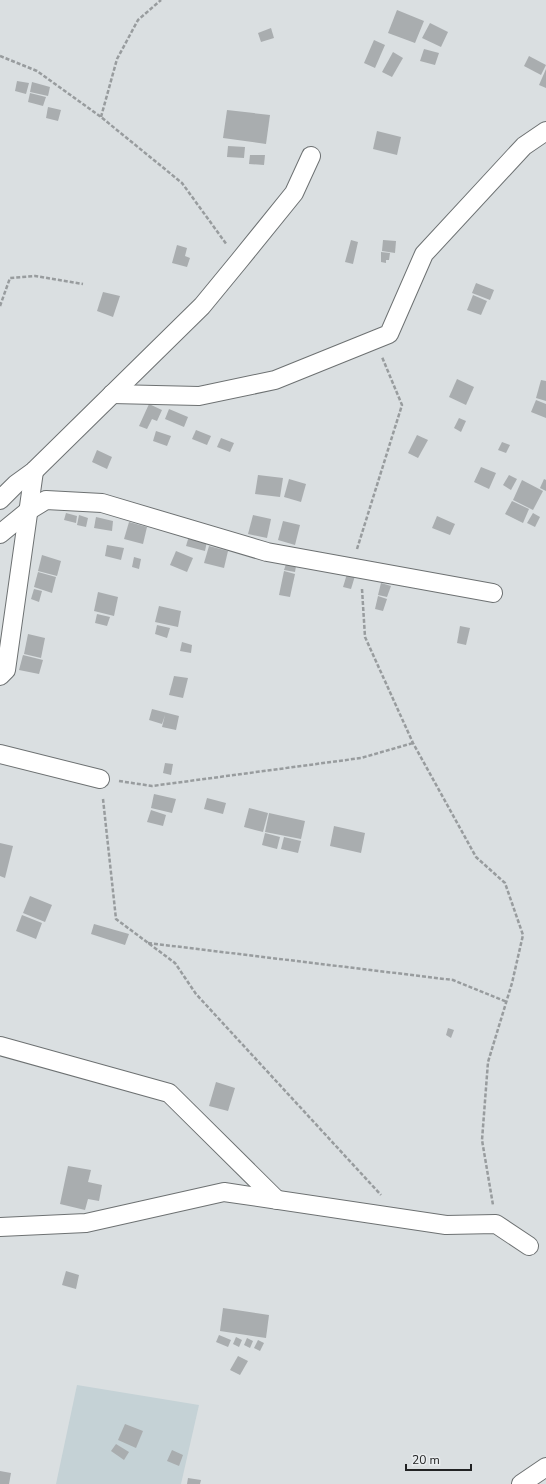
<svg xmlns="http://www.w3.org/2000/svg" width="546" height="1484" font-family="'Nunito Sans',sans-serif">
<rect width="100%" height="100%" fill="#dadfe1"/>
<polygon fill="#c5d2d6" points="77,1385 199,1405 181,1484 56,1484"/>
<g fill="#a9adaf">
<polygon points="397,10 424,21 415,43 388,33"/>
<polygon points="430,23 448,32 441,47 422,38"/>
<polygon points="271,28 274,38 261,42 258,33"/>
<polygon points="374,40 385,45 375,68 364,63"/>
<polygon points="424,49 439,53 435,65 420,61"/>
<polygon points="393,52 403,58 392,77 382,72"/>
<polygon points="529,56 546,65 541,75 524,66"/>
<polygon points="546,69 546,88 539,85"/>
<polygon points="17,81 29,83 26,94 15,91"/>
<polygon points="32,82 50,87 48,96 30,92"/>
<polygon points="30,93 46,97 43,106 28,102"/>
<polygon points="48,107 61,110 58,121 46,118"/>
<polygon points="227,110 270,115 266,144 223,138"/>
<polygon points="377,131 401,137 397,155 373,149"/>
<polygon points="228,146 245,147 244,158 227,157"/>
<polygon points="250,155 265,155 264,165 249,164"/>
<polygon points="351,240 358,242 353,264 345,262"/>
<polygon points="383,240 396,241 395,253 382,251"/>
<polygon points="177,245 187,248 185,256 190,258 187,267 172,263"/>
<polygon points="381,252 390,253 389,260 386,260 386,263 381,262"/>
<polygon points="476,283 494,290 490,300 472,293"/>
<polygon points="103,292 120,296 113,317 97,311"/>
<polygon points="473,295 487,301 481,315 467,310"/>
<polygon points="457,379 474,387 466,405 449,397"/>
<polygon points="541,380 546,381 546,401 536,398"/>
<polygon points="536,400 546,404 546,418 531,412"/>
<polygon points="149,404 162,410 157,421 152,419 147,429 139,426"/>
<polygon points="169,409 188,417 184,427 165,419"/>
<polygon points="459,418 466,421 461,432 454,428"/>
<polygon points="196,430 211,436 207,445 192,439"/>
<polygon points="156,431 171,436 167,446 153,441"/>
<polygon points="417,435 428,440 418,458 408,453"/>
<polygon points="221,438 234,443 230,452 217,447"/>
<polygon points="502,442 510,445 506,453 498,450"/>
<polygon points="97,450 112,457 107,469 92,462"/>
<polygon points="481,467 496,473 489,489 474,482"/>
<polygon points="258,475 283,478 280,497 255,494"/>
<polygon points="509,475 517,479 511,490 503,485"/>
<polygon points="289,479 306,484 301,502 284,497"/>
<polygon points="544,479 546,480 546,491 540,488"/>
<polygon points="522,480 543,491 533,510 513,500"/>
<polygon points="512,501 529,509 523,523 505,514"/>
<polygon points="66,513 77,516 76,523 64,520"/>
<polygon points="533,513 540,517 535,527 527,523"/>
<polygon points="79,515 88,518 86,527 77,525"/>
<polygon points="253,515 271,519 267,538 248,534"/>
<polygon points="437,516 455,524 450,535 432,528"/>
<polygon points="96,517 113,521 112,531 94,528"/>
<polygon points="283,521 300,525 295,545 278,540"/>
<polygon points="129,522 147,527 143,544 124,539"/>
<polygon points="189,536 207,541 205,551 186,546"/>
<polygon points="107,545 124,548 121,560 105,556"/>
<polygon points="209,546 228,551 224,568 204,563"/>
<polygon points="176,551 193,558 187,572 170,565"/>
<polygon points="42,555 61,561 57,576 38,571"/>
<polygon points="134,557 141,559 139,569 132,567"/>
<polygon points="286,564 296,566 295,572 284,570"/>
<polygon points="284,571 295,574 290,597 279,595"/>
<polygon points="38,572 56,577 52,593 34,587"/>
<polygon points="347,574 355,576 351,589 343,587"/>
<polygon points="381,583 391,586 387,597 378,595"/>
<polygon points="34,589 42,591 39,602 31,599"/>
<polygon points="98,592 118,597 114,616 94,611"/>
<polygon points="378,596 387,599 383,611 375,609"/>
<polygon points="159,606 181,611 178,627 155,622"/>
<polygon points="97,614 110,617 107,626 95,623"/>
<polygon points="157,625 170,628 167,638 155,634"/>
<polygon points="460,626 470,628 466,645 457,643"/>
<polygon points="28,634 45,638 41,658 24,654"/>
<polygon points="182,642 192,645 191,653 180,651"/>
<polygon points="23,655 43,660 39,674 19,670"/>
<polygon points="174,676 188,678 183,698 169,695"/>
<polygon points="152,709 179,716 176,730 162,727 165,715 162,724 149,720"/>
<polygon points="165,763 173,764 171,775 163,773"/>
<polygon points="154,794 176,799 172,813 151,808"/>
<polygon points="207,798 226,803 223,814 204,809"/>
<polygon points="249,808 268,813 263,832 244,827"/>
<polygon points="151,810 166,815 163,826 147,822"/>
<polygon points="269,813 305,821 301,839 265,832"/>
<polygon points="334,826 365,833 361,853 330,846"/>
<polygon points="265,833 280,837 277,849 262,845"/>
<polygon points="284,837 301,841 298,853 281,849"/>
<polygon points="0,843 13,846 5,878 0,876"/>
<polygon points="30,896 52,905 45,922 23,913"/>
<polygon points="22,915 42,923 36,939 16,931"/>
<polygon points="94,924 129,934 125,945 91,934"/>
<polygon points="448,1028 454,1030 451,1038 446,1035"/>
<polygon points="216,1082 235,1088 228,1111 209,1106"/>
<polygon points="68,1166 91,1170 88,1182 102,1185 99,1201 88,1199 85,1210 60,1204"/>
<polygon points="66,1271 79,1275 76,1289 62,1285"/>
<polygon points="223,1308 269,1315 266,1338 220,1331"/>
<polygon points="219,1335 231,1340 228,1347 216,1342"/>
<polygon points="236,1337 242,1340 239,1347 233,1344"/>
<polygon points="247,1338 253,1341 250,1348 244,1345"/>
<polygon points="258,1340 264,1343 260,1351 254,1348"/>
<polygon points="238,1356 248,1361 240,1375 230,1370"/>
<polygon points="125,1424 143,1431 136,1448 118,1440"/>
<polygon points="116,1444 129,1452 124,1460 111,1451"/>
<polygon points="172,1450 183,1455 179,1466 167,1461"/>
<polygon points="0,1471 11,1473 9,1484 0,1484"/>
<polygon points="188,1478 201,1480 200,1484 187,1484"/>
</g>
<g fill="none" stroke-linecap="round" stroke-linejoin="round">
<defs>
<g id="street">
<polyline points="112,394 199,396 275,380 389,334 424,254 524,146 546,131"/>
<polyline points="0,500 16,484 34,471 202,306 239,261 294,193 311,156"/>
<polyline points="0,534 28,511 46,500 102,503 267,552 493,593"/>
<polyline points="0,676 6,670 34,471"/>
<polyline points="0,754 100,779"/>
<polyline points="0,1046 169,1093 277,1200"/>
<polyline points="0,1227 86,1223 224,1192 446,1225 496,1224 529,1246"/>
<polyline points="521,1484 546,1467"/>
</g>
</defs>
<use href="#street" stroke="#6d7172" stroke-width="20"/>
<g stroke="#989c9e" stroke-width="2.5" stroke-dasharray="4 2" stroke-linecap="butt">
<polyline points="0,56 37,71 101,117 182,183 227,245"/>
<polyline points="101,117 117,59 138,20 161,0"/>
<polyline points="0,306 10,278 35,276 83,284"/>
<polyline points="357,549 402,405 382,357"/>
<polyline points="362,589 365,637 413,743 476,857 505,883 523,935 512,983 488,1062 482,1140 493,1205"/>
<polyline points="119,781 152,786 361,758 413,743"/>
<polyline points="103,799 116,919 175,963 196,994 381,1195"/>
<polyline points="148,943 453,980 507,1002"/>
</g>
<use href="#street" stroke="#fff" stroke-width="18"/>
</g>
<path d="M406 1464v6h65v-6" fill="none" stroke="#212223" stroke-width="2"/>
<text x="412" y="1464" font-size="12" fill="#212223" stroke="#e8ecee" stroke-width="3" paint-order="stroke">20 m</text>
</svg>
